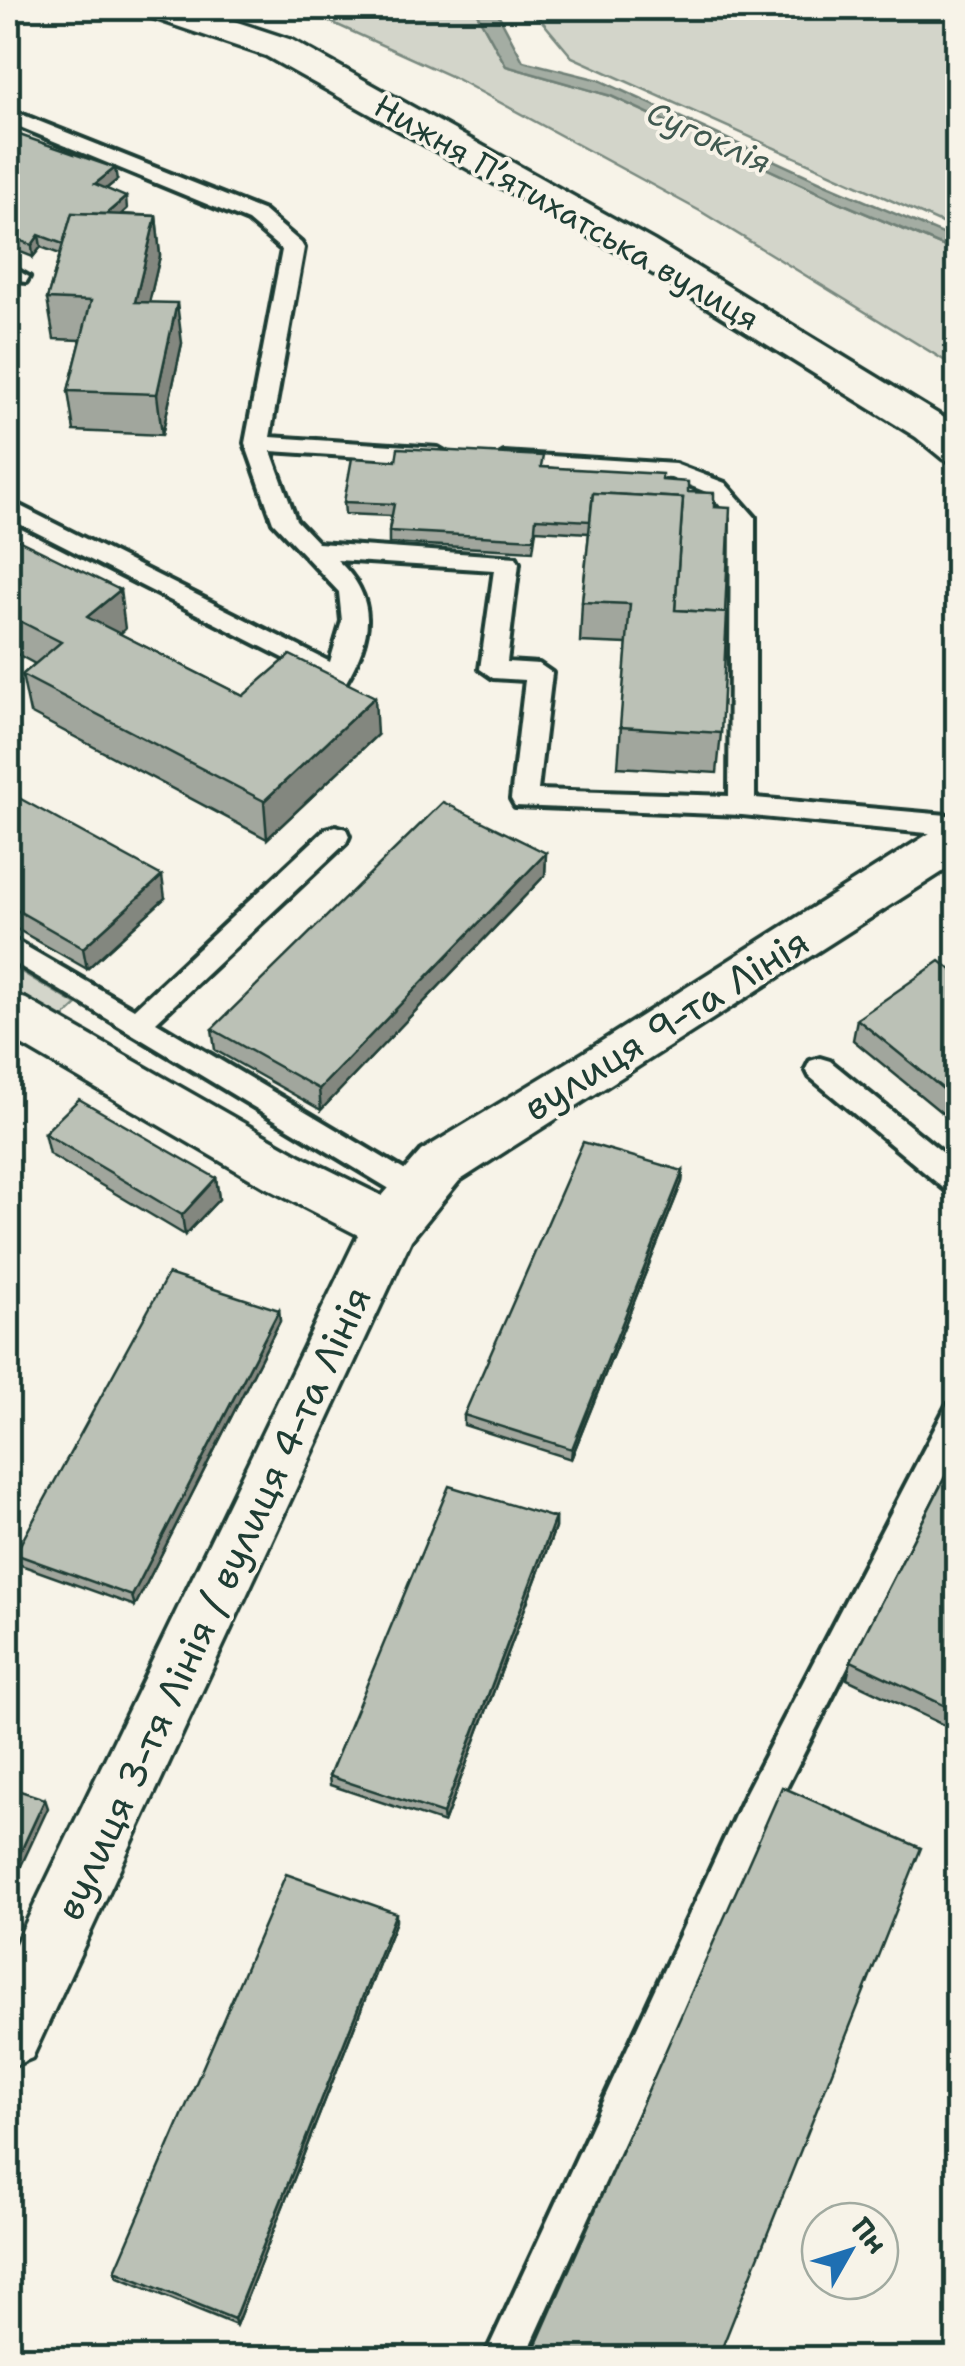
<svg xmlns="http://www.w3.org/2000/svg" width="965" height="2366" font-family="'Shantell Sans',sans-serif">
<rect width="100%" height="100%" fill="#f7f3e8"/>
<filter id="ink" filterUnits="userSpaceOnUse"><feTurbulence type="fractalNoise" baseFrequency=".01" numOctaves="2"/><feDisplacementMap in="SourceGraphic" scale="20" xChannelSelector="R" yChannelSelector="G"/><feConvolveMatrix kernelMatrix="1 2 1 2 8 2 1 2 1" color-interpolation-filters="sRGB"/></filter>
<g filter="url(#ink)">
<g fill="#d3d5ca" stroke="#79897f" stroke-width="2.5">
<polygon points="300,8 474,8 506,66 611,96 839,202 957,252 957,368 700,211 455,78"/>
<polygon points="531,8 957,8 957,230 572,57"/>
<polygon points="8,964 77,1005 51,1029 8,1004"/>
</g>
<polygon fill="#a4ada3" stroke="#6f8077" stroke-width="2.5" points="474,8 495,8 523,61 599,80 825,184 957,240 957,252 839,202 611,96 506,66"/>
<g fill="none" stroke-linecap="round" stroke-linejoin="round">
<defs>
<g id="lane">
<path d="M8,109L264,211L301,243L304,248L270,437L438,448L450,455L438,462L271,451L296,520L318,543L516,557L519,563L507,662L539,664L552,673L538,790L729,796L731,518L709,493L671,478L504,467L492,460L504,453L675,464L725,483L755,517V798L958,816V836L742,815L515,806L511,799L525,680L493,678L480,669L494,570L337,560C378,598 373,636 346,682L337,685L8,518V501L16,504L330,662L342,621L339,592L273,522L245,443L282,250L248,221L8,122Z"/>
<polygon points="8,265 29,277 26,282 8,280"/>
<polygon points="336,826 346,829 349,836 346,843 156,1022 429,1185 433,1194 429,1203 418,1206 8,959 8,936 134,1009 326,829"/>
<polygon points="820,1058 830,1061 958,1165 958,1195 947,1191 810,1077 806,1069 810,1061"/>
<polygon points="958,1401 958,1448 772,1816 525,2358 484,2358 746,1792 947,1405"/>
</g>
<polygon id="street" points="958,820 958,862 459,1181 411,1240 32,2058 8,2068 8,1960 358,1235 263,1186 8,1037 8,993 26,999 301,1156 382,1196 421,1151 583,1053 941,826"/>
<polygon id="secondary" points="143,8 194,8 292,40 654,241 946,419 958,428 958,463 943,459 916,437 626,257 266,56 147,16"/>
</defs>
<use href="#lane" stroke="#1f3d34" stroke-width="8"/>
<use href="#street" stroke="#1f3d34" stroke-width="7"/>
<use href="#secondary" stroke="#1f3d34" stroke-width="7"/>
<use href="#lane" fill="#f7f3e8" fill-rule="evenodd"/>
<use href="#street" fill="#f7f3e8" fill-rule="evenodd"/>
<use href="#secondary" fill="#f7f3e8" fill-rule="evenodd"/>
</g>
<g fill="#a1a69d" stroke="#1f3d34" stroke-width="2.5">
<polygon points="8,131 117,180 106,189 127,209 121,214 156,216 160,256 149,302 182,343 162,435 74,431 68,391 81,340 54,339 47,299 60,254 41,247 33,257 8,247"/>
<polygon points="543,467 662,480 688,492 714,507 721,733 717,773 618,767 627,644 580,642 582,602 589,533 536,530 533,551 389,543 389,531 391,516 345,514 344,502"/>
<polygon points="8,535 125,629 120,634 243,696 377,735 267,839 30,713 22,675 35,664 8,649"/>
<polygon points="8,792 165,898 87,969 8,924"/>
<polygon points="546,853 545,875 321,1110 215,1050 212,1029"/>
<polygon points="958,975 958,1126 853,1040 857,1019"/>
<polygon points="44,1133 216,1178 219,1199 185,1235 49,1154"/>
<polygon points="683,1171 682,1182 571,1459 464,1425 464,1415"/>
<polygon points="279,1310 280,1321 135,1606 18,1564 15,1554"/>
<polygon points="958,1452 958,1732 847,1679 851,1661"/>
<polygon points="555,1518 555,1528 444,1823 330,1785 329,1776"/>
<polygon points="396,1921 236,2325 118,2277 115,2271"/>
</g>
<g fill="#83877f" stroke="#1f3d34" stroke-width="2.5">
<polygon points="115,168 117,180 97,196 95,184"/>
<polygon points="126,197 127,209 104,230 102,218"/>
<polygon points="156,216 160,256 140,342 135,302"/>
<polygon points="39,235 41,247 33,257 32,245"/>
<polygon points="177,303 182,343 162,435 157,394"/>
<polygon points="120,590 125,629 94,656 87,617"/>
<polygon points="375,697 377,735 267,839 264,801"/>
<polygon points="546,853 545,875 321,1110 319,1089"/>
<polygon points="162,876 165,898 87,969 83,948"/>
<polygon points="683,1171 682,1182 571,1459 572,1449"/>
<polygon points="216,1178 219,1199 185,1235 182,1215"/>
<polygon points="9,1206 12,1217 8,1225 8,1209"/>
<polygon points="279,1310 280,1321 135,1606 132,1596"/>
<polygon points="555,1518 555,1528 444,1823 443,1814"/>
<polygon points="45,1799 48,1808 8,1894 8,1879"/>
<polygon points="396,1913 396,1921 236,2325 234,2319"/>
</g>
<g fill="#bbc1b6" stroke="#1f3d34" stroke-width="2.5">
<polygon points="8,131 115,168 95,184 126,197 106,214 72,213 63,244 39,235 32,245 8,236"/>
<polygon points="72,213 156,216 135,302 177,303 157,394 68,391 91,301 47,299"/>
<polygon points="398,448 543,456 541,467 662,474 662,480 688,482 688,492 714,493 714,507 730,508 725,613 675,610 683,498 593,493 590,521 536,518 534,539 389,531 394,504 344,502 352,458 396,461"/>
<polygon points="593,493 683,498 675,610 727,613 721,733 620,727 630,604 582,602"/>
<polygon points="8,535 120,590 87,617 243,696 290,655 375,697 264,801 22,675 61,642 8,615"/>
<polygon points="8,792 162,876 83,948 8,905"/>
<polygon points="443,802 546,853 319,1089 212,1029"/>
<polygon points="940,961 958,975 958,1101 857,1019"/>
<polygon points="79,1099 216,1178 182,1215 44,1133"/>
<polygon points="583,1142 683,1171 572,1449 464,1415"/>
<polygon points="168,1274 279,1310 132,1596 15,1554"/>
<polygon points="958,1452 958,1712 851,1661"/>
<polygon points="449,1486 555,1518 443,1814 329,1776"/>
<polygon points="8,1787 45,1799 8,1879"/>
<polygon points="782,1787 921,1848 718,2358 530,2358"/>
<polygon points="286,1874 396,1913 234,2319 115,2271"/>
</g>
</g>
<g text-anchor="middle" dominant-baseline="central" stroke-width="8" stroke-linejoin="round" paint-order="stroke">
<g font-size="32" font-style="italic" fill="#405950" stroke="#f7f3e8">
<text transform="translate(709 137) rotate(24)">Сугоклія</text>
</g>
<g font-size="32" fill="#1f3d34" stroke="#f7f3e8">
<text transform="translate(567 212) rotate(30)">Нижня Пʼятихатська вулиця</text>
</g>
<g font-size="38" fill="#1f3d34" stroke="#f7f3e8">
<text transform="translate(666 1024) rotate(-32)">вулиця 9-та Лінія</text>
<text transform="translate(213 1603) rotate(-65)">вулиця 3-тя Лінія / вулиця 4-та Лінія</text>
</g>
</g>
<rect width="965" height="2366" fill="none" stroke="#f7f3e8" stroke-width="40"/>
<rect x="20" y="20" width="925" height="2326" fill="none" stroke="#1f3d34" stroke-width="4" filter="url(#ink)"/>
<g transform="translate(850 2251) rotate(51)"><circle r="48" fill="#f7f3e8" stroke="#a1aaa0" stroke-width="2.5"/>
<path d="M0-8L18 38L0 25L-18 38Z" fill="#1f6fb2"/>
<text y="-15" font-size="28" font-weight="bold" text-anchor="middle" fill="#1f3d34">Пн</text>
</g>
</svg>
